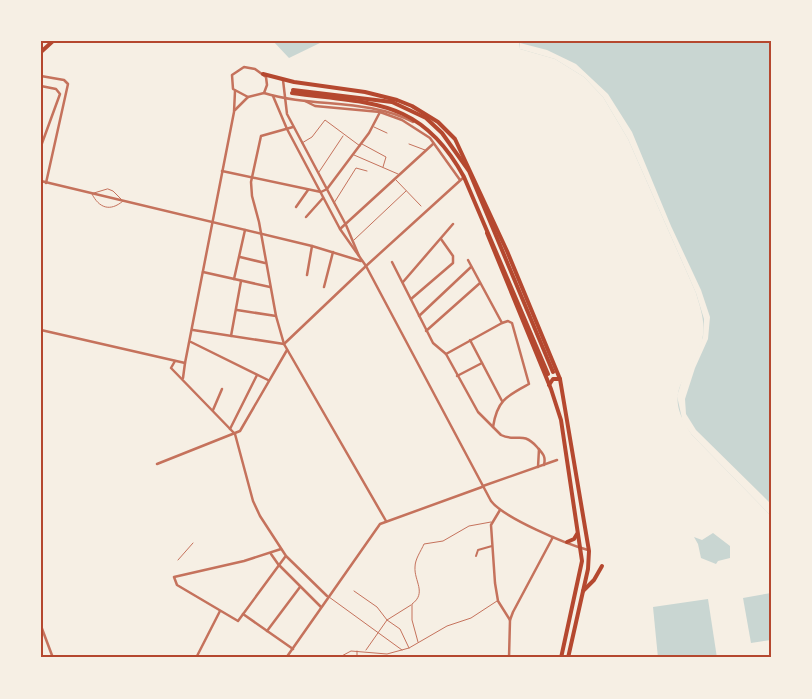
<svg xmlns="http://www.w3.org/2000/svg" width="812" height="699" font-family="'PT Sans Narrow',sans-serif">
<rect width="100%" height="100%" fill="#f6efe4"/>
<g fill="#c9d6d2">
<polygon points="273,41 356,41 322,42 289,58"/>
<path d="M519,41H771V516L692,435C656,384 698,377 703,335C705,320 700,307 696,293L628,139L603,97L584,77L555,59L520,49Z"/>
<polygon points="713,533 730,546 730,558 718,561 716,564 701,558 698,544 694,537 702,540"/>
<polygon points="771,593 771,640 751,643 743,598"/>
<polygon points="708,599 717,658 658,658 653,607"/>
</g>
<polygon fill="#f6efe4" points="520,43 547,50 576,64 608,94 632,132 671,226 701,290 710,317 708,339 695,368 685,399 686,414 696,430 771,504 771,516 692,435 683,423 677,396 683,377 693,362 703,337 704,319 696,293 628,139 603,97 584,77 555,59 520,49"/>
<g fill="none" stroke-linecap="round" stroke-linejoin="round">
<g stroke="#c5725c" stroke-width="1">
<polyline points="374,127 387,133"/>
<polyline points="302,143 312,137 325,120 360,146"/>
<polyline points="362,144 386,157 383,167"/>
<polyline points="409,144 425,150"/>
<polyline points="354,155 398,174"/>
<polyline points="319,172 343,136"/>
<polyline points="396,180 421,206"/>
<path d="M108,189L113,191L123,201C110,212 99,208 92,194Z"/>
<polyline points="334,203 356,168 367,171"/>
<polyline points="354,240 406,191"/>
<polyline points="178,560 193,543"/>
<polyline points="354,591 377,607 387,620 400,629 409,648"/>
<polyline points="329,597 402,650"/>
<path d="M418,642L412,620V604C427,593 414,581 415,567C415,559 421,551 424,544L443,541L469,526L491,522"/>
<polyline points="366,650 387,620 411,605"/>
<polyline points="338,658 351,651 387,654 409,648 447,626 471,618 497,601"/>
<polyline points="357,658 357,651"/>
</g>
<polyline stroke="#c5725c" stroke-width="2" points="476,556 478,550 492,546"/>
<g stroke="#c5725c" stroke-width="2.5">
<polyline points="41,76 64,80 68,84 46,183"/>
<polyline points="41,86 56,89 60,94 41,146"/>
<polyline points="305,101 315,106 380,112 402,120 430,138 460,180"/>
<polyline points="293,127 261,136 251,182 252,196 259,222 276,316 284,344 386,521"/>
<polyline points="222,171 321,192 327,189 369,133 380,112"/>
<polyline points="296,207 308,190"/>
<polyline points="306,217 323,198"/>
<polyline points="340,229 433,144"/>
<polyline points="240,257 265,263"/>
<polyline points="468,260 502,323"/>
<path d="M392,262L433,343L446,354L478,412L501,435C517,443 522,430 537,447C543,454 546,456 544,465"/>
<polyline points="203,272 270,287"/>
<polyline points="307,275 312,246"/>
<polyline points="234,279 245,230"/>
<polyline points="403,282 453,224"/>
<polyline points="324,287 333,252"/>
<polyline points="411,299 453,263 453,256 441,239"/>
<polyline points="237,310 276,316"/>
<polyline points="419,316 471,267"/>
<polyline points="193,330 284,344"/>
<polyline points="426,331 480,283"/>
<polyline points="231,336 241,281"/>
<polyline points="470,340 502,401"/>
<polyline points="191,342 268,380"/>
<polyline points="284,344 366,266 464,177"/>
<path d="M446,354L502,323L508,321L512,323L529,384C507,396 497,400 493,427"/>
<polyline points="175,361 171,368 235,434 253,501 260,516 286,556 327,596"/>
<polyline points="457,376 482,363"/>
<polyline points="183,378 185,363"/>
<polyline points="213,410 222,389"/>
<polyline points="230,429 257,375"/>
<polyline points="157,464 240,431 287,350"/>
<polyline points="538,467 539,449"/>
<polyline points="483,486 557,460"/>
<polyline points="500,510 491,525 495,583 498,601 510,620"/>
<polyline points="281,549 244,561 174,577 177,585 238,621 285,557"/>
<polyline points="271,554 278,564 321,607"/>
<polyline points="243,614 293,649"/>
<polyline points="267,631 300,587"/>
<polyline points="196,658 220,611"/>
<polyline points="509,658 510,620 513,612 553,537"/>
</g>
<g stroke="#c5725c" stroke-width="2.5">
<polygon points="244,67 255,69 266,77 267,85 264,93 248,97 233,89 232,75"/>
<polyline points="283,80 287,114 346,225 359,256"/>
<path d="M264,93C312,108 367,98 413,122"/>
<path d="M273,96L287,129L340,229L366,266L491,501C504,518 566,544 588,550"/>
<polyline points="235,110 248,97"/>
<polyline points="41,181 312,246 361,261"/>
<polyline points="41,330 185,363 234,112 235,91"/>
<polyline points="41,626 53,658"/>
<polyline points="286,658 380,524 482,487"/>
</g>
<g stroke="#b5482f" stroke-width="4">
<polyline points="41,52 53,41"/>
<polyline points="263,74 294,82 365,92 397,100 412,106 438,122 455,139 507,251 560,379 589,551 588,569 568,658"/>
<polyline points="487,233 551,389 561,420 582,561 561,658"/>
<polyline points="549,385 553,379 560,379"/>
<polyline points="567,542 574,539 577,534"/>
<polyline points="583,591 594,580 602,566"/>
</g>
<g stroke="#b5482f" stroke-width="4">
<polyline points="293,90 392,102 426,118 442,133 469,171 553,372"/>
<path d="M292,93C372,104 421,98 464,177L548,374"/>
</g>
</g>
<rect width="812" height="699" fill="none" stroke="#f6efe4" stroke-width="85"/>
<rect x="42" y="42" width="728" height="614" fill="none" stroke="#b5482f" stroke-width="2"/>
</svg>
